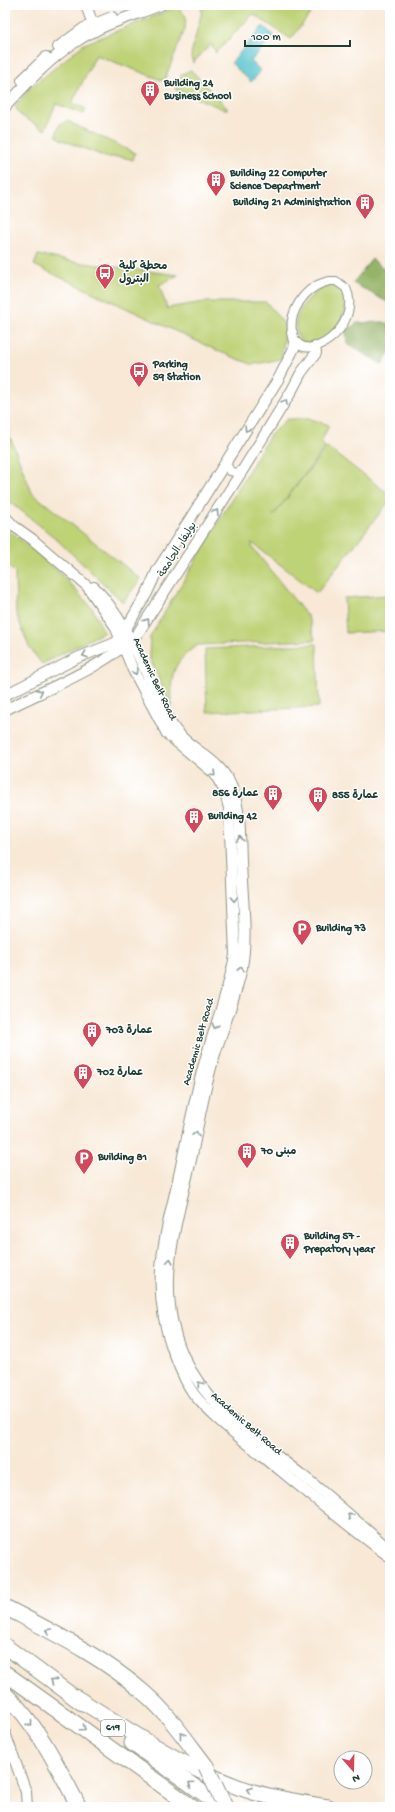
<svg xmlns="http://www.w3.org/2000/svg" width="395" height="1812" font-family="'Gochi Hand','Playpen Sans Arabic',sans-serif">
<rect width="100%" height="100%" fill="#fff"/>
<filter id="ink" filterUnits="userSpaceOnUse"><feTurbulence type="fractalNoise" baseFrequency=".025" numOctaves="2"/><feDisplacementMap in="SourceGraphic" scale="8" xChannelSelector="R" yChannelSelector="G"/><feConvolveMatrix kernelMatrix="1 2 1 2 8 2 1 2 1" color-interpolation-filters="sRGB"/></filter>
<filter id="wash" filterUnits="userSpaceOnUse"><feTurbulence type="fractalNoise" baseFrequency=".012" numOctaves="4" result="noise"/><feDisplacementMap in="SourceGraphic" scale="16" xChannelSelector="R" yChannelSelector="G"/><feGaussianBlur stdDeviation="0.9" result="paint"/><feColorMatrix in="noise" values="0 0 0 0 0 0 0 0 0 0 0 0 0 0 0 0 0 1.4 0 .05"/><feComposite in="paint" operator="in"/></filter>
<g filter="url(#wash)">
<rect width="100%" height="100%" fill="#f8e8d5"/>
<g fill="#bed276" stroke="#6e8855">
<polygon points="200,5 319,5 310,14 291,39 253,14 216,53 211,44 193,63 191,54 202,11"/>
<polygon points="177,7 186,16 185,29 164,81 96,55 72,103 86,109 84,114 56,104 45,130 20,115 15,106 29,89 84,44"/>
<polygon points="191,70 228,109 223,109 175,89 182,74"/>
<polygon points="67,121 135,153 133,160 122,157 106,157 60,139 56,135 60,124"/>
<polygon points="38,255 75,262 178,275 159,285 167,308 204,302 266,302 286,326 281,359 256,364 251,364 220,352 34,265"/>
<path d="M333,286L344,292C356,330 299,364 296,329C295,320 298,313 303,306C311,295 320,287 333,286Z"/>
<path d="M287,419H310L329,425L321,442L325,447L273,516L327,447L390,495V500L317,593L252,543V547L308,617L315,640L198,645C170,663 171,677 171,707L149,656L150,637L270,435Z"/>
<polygon points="5,424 32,493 141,579 123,602 54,537 9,501 5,495"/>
<polygon points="5,527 59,572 92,608 104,632 42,664 29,647 16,613 15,573 5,563"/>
<polygon points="390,595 390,631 346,633 344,598"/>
<polygon points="317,644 319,707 207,712 205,649"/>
</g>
<g fill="#96b467" stroke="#5a784e">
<polygon points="372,259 390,274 389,303 353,283"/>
<polygon points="383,322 390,324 390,351 382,364 347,344 346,331 357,323"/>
</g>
<polygon fill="#53c1cb" stroke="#397f80" points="263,26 274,36 251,61 261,71 251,82 231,63"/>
</g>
<g filter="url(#ink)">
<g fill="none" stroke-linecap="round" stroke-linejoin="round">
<defs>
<g id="minor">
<path d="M330,281H336L346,288C364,327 303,369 293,335C290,326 292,316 296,308C303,294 314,284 330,281Z"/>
<polyline points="228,459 227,465 230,471 237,473 244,468"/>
</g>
<g id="tertiary">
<polyline points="86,5 95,31"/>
<polyline points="58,47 84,28 112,17"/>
<polyline points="22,80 46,57"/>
<path d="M5,107C27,83 50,58 77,41C103,24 133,16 161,5"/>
<path d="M5,517L15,527L32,539L87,586L115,626L133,670L167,734L215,774L224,790L229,808L235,955C228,994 213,1031 203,1068C193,1105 186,1143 178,1180C164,1241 150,1285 172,1348C178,1363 183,1379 193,1393C210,1415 237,1435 259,1453C302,1488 345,1524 390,1557"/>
<path d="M94,587C131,625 145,677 170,722C186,751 220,755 233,790C241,813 240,838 241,861C242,896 248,933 242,967C236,997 223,1027 214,1057C204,1090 198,1125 191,1160C176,1225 154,1289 183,1355C207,1409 258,1440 303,1476C330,1497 356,1521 383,1544"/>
<polyline points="5,695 77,658 115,643 121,637 147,593 157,571 279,378 295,346 292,333"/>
<path d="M5,710C46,689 108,666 138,633L244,468L291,392L301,373L316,353L315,347"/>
<polyline points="5,1733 26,1792 27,1807"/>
</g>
<g id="motorway">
<path d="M5,1607C52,1632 103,1657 143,1692C168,1713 186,1740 206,1766"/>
<polyline points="5,1646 82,1703"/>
<polyline points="5,1673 192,1807"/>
<path d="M5,1694C38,1725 58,1767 79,1807"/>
<path d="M75,1697C131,1731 190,1773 253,1792C278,1799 302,1803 328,1807"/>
<polyline points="132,1743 223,1807"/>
</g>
</defs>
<use href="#minor" stroke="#8c9284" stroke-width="10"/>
<use href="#tertiary" stroke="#8c9284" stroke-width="12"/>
<use href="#motorway" stroke="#8c9284" stroke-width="17"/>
<use href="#minor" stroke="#fff" stroke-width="8"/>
<use href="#tertiary" stroke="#fff" stroke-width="10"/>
<use href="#motorway" stroke="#fff" stroke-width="15"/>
<defs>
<polyline id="motorway-bridge" points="206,1766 225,1807"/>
</defs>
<use href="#motorway-bridge" stroke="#8c9284" stroke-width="17" stroke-linecap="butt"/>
<use href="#motorway-bridge" stroke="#fff" stroke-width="15"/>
</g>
<defs><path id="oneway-chevron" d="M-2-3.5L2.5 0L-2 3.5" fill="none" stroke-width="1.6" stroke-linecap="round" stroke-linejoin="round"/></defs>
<g stroke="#8f9e9a">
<use href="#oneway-chevron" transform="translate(285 402) rotate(-58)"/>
<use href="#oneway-chevron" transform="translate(247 429) rotate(123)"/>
<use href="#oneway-chevron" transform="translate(216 512) rotate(-58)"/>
<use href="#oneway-chevron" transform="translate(147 621) rotate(-55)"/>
<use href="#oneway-chevron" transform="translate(85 655) rotate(161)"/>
<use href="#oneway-chevron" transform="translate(135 672) rotate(65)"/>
<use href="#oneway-chevron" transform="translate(40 692) rotate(-26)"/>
<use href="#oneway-chevron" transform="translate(213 774) rotate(46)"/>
<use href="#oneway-chevron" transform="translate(240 839) rotate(-93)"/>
<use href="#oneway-chevron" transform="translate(234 899) rotate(88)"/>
<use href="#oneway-chevron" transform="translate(241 969) rotate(-78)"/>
<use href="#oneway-chevron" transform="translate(215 1026) rotate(107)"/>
<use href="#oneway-chevron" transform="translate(196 1134) rotate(-77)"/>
<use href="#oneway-chevron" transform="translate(170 1261) rotate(-82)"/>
<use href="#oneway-chevron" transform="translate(200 1384) rotate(-124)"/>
<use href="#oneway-chevron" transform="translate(350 1516) rotate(-140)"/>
<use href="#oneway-chevron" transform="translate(48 1631) rotate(-150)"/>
<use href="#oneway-chevron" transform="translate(53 1681) rotate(-144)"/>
<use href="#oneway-chevron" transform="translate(30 1724) rotate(53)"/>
<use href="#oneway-chevron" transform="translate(83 1728) rotate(35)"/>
<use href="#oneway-chevron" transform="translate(182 1735) rotate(-128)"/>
<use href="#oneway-chevron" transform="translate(191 1784) rotate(-145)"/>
<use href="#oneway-chevron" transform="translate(249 1790) rotate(-160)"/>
</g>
</g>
<defs>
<symbol id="building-pin" viewBox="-11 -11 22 30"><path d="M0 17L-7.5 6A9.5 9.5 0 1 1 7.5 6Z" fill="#d1495b" stroke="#fff"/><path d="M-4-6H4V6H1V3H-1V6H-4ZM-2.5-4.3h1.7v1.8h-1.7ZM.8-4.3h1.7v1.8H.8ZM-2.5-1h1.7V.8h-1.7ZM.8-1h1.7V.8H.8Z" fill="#fff"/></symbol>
<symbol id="bus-pin" viewBox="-11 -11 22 30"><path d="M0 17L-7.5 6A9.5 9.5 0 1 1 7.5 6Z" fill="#d1495b" stroke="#fff"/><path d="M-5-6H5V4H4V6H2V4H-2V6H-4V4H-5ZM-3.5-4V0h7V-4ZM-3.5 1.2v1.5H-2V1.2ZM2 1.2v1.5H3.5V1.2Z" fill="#fff"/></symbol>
<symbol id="parking-pin" viewBox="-11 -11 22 30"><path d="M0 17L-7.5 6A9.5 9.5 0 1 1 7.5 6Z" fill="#d1495b" stroke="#fff"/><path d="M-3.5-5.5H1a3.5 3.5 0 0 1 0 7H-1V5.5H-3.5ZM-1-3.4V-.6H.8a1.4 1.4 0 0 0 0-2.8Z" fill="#fff"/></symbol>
</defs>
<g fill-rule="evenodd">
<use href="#building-pin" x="139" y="79" width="22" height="30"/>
<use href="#building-pin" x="205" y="169" width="22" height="30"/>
<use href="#building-pin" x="354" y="192" width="22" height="30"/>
<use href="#bus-pin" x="94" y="262" width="22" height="30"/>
<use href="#bus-pin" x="128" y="360" width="22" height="30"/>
<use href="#building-pin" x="262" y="783" width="22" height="30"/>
<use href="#building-pin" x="307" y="785" width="22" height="30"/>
<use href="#building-pin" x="183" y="806" width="22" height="30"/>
<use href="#parking-pin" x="291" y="918" width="22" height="30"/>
<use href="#building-pin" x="81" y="1020" width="22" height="30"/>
<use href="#building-pin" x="72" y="1062" width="22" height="30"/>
<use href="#building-pin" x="236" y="1141" width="22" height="30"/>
<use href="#parking-pin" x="73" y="1147" width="22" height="30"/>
<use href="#building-pin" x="279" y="1232" width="22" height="30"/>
</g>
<g text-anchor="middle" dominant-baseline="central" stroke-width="3" stroke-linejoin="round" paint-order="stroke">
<rect fill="#fff" stroke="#627771" stroke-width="1" x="101" y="1720" width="24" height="16" rx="3"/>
<g font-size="10" font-weight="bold" fill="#1f3d34">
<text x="113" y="1728">619</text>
</g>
<g font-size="11" font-weight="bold" fill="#1f3d34" stroke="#fff" text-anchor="start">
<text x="164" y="84">Building 24<tspan x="164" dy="13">Business School</tspan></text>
<text x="230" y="174">Building 22 Computer<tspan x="230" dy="13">Science Department</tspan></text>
<text x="351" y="203" text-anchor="end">Building 21 Administration</text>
<text x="119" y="267">محطة كلية<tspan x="119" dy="13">البترول</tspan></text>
<text x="153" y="365">Parking<tspan x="153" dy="13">59 Station</tspan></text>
<text x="259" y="794" text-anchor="end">عمارة 856</text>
<text x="332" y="796">عمارة 855</text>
<text x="208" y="817">Building 42</text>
<text x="316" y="929">Building 73</text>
<text x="106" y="1031">عمارة 703</text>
<text x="97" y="1073">عمارة 702</text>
<text x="261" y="1152">مبنى 70</text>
<text x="98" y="1158">Building 81</text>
<text x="304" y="1237">Building 57 -<tspan x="304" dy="13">Prepatory year</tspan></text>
</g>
<g font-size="11" fill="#1f3d34" stroke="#fff">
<text transform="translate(178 550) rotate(-58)">بوليفار الجامعة</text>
<text transform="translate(154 679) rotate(65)">Academic Belt Road</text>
<text transform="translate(199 1042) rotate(-74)">Academic Belt Road</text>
<text transform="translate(246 1424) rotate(41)">Academic Belt Road</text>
</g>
</g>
<rect width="395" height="1812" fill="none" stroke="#fff" stroke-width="20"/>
<g transform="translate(353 1770) rotate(160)"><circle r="19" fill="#ffffff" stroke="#a5b1ae"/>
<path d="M0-3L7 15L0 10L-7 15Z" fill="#d1495b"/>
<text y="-6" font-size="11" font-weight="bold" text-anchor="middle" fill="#1f3d34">N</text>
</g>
<path d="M245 40v6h105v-6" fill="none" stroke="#1f3d34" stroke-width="2"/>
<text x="251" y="40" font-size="12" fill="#1f3d34" stroke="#ffffff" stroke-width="3" paint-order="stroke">100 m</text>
</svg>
